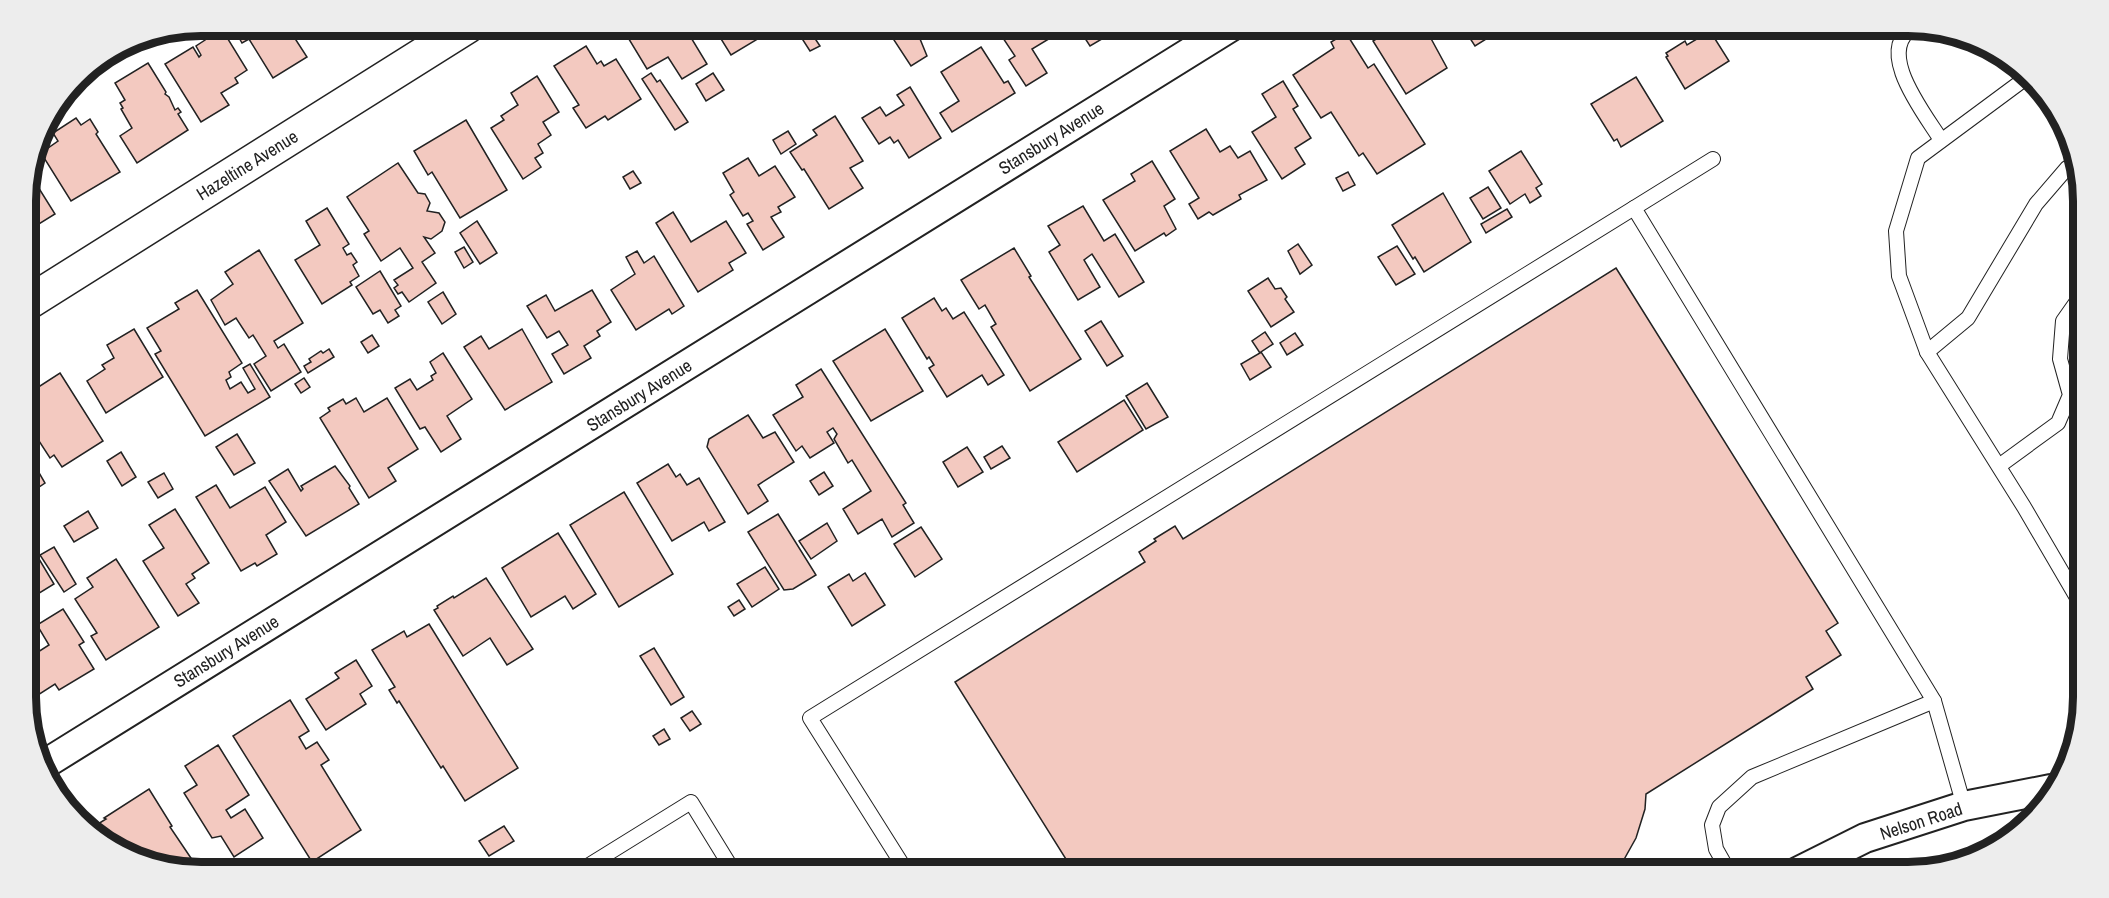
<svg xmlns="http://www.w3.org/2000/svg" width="2109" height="898" font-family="'Archivo Narrow',sans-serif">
<rect width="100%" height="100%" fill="#fff"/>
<g fill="#f3c9c0" stroke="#222" stroke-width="1.5">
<polygon points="197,26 220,26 247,70 235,78 238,83 221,93 229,105 201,122 165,64 193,47 199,57 201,55 196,46 205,40"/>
<polygon points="235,26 304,26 307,30 294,37 307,57 273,78 249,39 242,43 233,27"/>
<polygon points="331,26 354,26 338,36"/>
<polygon points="621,26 684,26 707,64 682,79 668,57 647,69"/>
<polygon points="713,26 779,26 731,55"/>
<polygon points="908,26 920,39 927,56 911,66 892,37"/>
<polygon points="995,26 1052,26 1057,34 1032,49 1047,73 1026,86 1009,60 1015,56"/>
<polygon points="1077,26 1124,26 1090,46"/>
<polygon points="1386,26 1421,26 1428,36 1429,35 1447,68 1406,94 1373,41 1389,31"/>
<polygon points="1462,26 1507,26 1475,46"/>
<polygon points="1793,26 1813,26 1799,35"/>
<polygon points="810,31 820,46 810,51 801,37"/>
<polygon points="1710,31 1729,61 1685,89 1666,57 1668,56 1666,53 1685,41 1687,45"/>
<polygon points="1346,33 1368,68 1374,64 1425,144 1377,174 1363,153 1359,156 1331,112 1321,118 1293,75 1334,48 1331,42"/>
<polygon points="138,38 139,40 128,48 125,44"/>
<polygon points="586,46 597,64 601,61 604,66 616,59 641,99 608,120 605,116 586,128 573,108 579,105 554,66"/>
<polygon points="981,47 1004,83 1008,81 1015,93 952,132 940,113 959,101 941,72"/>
<polygon points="148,63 166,92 165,94 169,97 175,110 178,108 181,112 178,114 188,130 137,163 120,136 132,128 121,109 123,108 120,103 125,100 115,83"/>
<polygon points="651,73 657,82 660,80 688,122 675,130 642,79"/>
<polygon points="713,73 724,90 706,101 696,84"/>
<polygon points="537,76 559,112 543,122 551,135 538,144 543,153 535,158 541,167 523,179 491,128 504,120 501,116 518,105 511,93"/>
<polygon points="1636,77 1663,121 1621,147 1617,139 1614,141 1591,104"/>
<polygon points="1283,81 1298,106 1293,109 1311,138 1295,148 1305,164 1282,179 1252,132 1276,117 1262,94"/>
<polygon points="910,87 941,138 909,158 898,140 894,143 890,137 879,144 862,118 880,107 886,116 904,105 897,95"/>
<polygon points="835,116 863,161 850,168 863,188 829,209 804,169 802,170 790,152 817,135 813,130"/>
<polygon points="76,118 81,125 90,119 98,132 96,134 120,172 71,201 41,153 58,141 53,133"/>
<polygon points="466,120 507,190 460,218 432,172 428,175 414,151"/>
<polygon points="1206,129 1220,152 1230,146 1238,158 1250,151 1267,180 1239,195 1241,199 1213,215 1209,212 1198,219 1189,204 1199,198 1170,151"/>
<polygon points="788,131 796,144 781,154 773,140"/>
<polygon points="1521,151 1542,184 1536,188 1541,196 1530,203 1525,194 1510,204 1489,171"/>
<polygon points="748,158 759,176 775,166 795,197 778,207 781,212 771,217 784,237 763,250 747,224 753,221 748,213 743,216 730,195 734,192 723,173"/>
<polygon points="1152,161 1175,199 1164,206 1176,229 1166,236 1164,233 1135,251 1103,200 1135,181 1131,174"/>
<polygon points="398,163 418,193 425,194 430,203 427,211 439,213 445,222 442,231 431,239 424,237 435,253 422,262 436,283 409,302 402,292 398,294 394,288 398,285 394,280 413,268 400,248 381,261 364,234 369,231 347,197"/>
<polygon points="633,171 641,183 630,189 623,177"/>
<polygon points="1348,172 1355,185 1343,191 1336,178"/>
<polygon points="30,174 55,214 26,232 26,189"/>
<polygon points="1488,187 1501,208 1483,219 1470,198"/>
<polygon points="1443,193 1471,242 1424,272 1415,257 1413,259 1392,225"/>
<polygon points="1083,206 1104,241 1115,234 1144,282 1119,297 1092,254 1084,260 1100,287 1078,300 1049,252 1060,245 1048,226"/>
<polygon points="327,208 349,244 343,248 347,255 351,253 357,262 353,265 359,276 350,282 352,285 322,304 295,260 320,245 306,221"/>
<polygon points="1507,209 1512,217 1486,233 1481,224"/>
<polygon points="673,212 691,242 726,221 746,253 729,263 733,270 698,292 656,223"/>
<polygon points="477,221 497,253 480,264 460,233"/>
<polygon points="1298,244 1312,265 1300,274 1288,251"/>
<polygon points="1397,246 1415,274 1396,285 1378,257"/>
<polygon points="464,247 473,262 464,268 455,252"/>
<polygon points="1014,248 1031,276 1029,277 1081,359 1030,391 991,327 996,324 985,305 979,309 961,280"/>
<polygon points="259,250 303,323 274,341 278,348 284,344 301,372 271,391 254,364 266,356 253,335 249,338 236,318 225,325 211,300 233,284 225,272"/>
<polygon points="637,251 644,263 654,256 684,306 672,314 669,309 636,330 611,290 635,274 626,257"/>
<polygon points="1616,268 1838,623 1826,631 1841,655 1806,677 1813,689 1646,794 1645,809 1636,838 1622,863 1614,872 1074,872 955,682 1145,562 1139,552 1156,541 1154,539 1175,526 1183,539"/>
<polygon points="380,271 401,306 395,310 399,316 388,323 380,310 373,314 356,287"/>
<polygon points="1268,278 1275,289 1281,288 1287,297 1285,299 1294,312 1271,327 1248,291"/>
<polygon points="197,290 242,363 229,372 231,377 226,380 230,389 241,382 248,393 255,389 243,368 250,364 270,397 205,436 155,354 161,351 147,328 179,309 175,303"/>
<polygon points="592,290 611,322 597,331 600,336 584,346 591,358 564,374 552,354 568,345 559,331 547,338 527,306 546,295 555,311"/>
<polygon points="443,292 456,314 442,324 428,302"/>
<polygon points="934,298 942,311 946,308 953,319 964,312 1004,375 988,385 982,375 947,397 929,368 934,365 929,357 927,359 902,318"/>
<polygon points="1101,321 1123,356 1107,366 1085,331"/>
<polygon points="134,329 163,377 106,413 87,381 105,369 102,365 114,358 107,345"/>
<polygon points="522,329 552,382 505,410 464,347 481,336 489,349"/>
<polygon points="885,329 923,391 871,421 833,361"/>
<polygon points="1265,332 1273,344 1261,352 1271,367 1250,380 1241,364 1260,353 1252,341"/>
<polygon points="1295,333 1303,345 1287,355 1280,343"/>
<polygon points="372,335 379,346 368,353 361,342"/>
<polygon points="329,349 334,357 308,373 304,366 311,362 309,359 321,351 323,353"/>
<polygon points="443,353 472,399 447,416 461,439 441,452 425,427 420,429 395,388 410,379 417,390 433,380 431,376 436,373 430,362"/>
<polygon points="821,369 906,503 903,505 914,523 892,537 882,519 858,534 843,509 871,491 852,460 848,463 834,439 837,434 833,428 827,432 834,443 810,458 802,446 796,451 773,415 803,397 796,385"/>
<polygon points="60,373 103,441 62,467 54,455 50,458 26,421 26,395"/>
<polygon points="304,378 310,387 301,393 295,384"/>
<polygon points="1147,383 1168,417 1146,429 1126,396"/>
<polygon points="356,398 364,412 387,398 418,449 388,468 396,481 369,498 320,418 330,411 328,408 343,399 346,404"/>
<polygon points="1124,400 1143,430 1077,472 1058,442"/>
<polygon points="748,415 763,438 775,432 794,462 758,485 768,501 748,514 707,447 709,439"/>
<polygon points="237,434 255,463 234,475 216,447"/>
<polygon points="1002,446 1010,458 991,469 984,457"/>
<polygon points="967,447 983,472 958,487 943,462"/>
<polygon points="27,452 45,483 27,495 26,452"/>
<polygon points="121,452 136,477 122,486 107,461"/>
<polygon points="668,464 676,477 680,474 687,485 699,478 725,522 709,531 704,522 672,541 637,483"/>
<polygon points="335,466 350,486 349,488 359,504 306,536 269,481 288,469 301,491 303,489 301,486"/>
<polygon points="824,472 833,486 819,495 810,481"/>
<polygon points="164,473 173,489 158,498 148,482"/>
<polygon points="216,485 230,508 265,487 286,522 266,535 277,554 257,566 255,563 241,571 196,497"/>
<polygon points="624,492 673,574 619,607 570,525"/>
<polygon points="175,509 209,563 192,574 195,578 186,584 199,603 178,616 143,561 164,548 149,525"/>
<polygon points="88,511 98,528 74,542 64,526"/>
<polygon points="778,514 816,575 793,589 784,590 748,532"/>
<polygon points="827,523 837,541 811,559 799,541"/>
<polygon points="921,527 942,559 915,577 894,544"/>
<polygon points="558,533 596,594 573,609 565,596 531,617 502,568"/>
<polygon points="54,547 76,584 64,592 40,555"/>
<polygon points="39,559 54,584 28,600 27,566"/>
<polygon points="116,559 159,627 106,660 91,636 97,633 75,599 93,587 87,578"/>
<polygon points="765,567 779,589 752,607 737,584"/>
<polygon points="865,573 885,605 852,626 828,587 849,574 853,581"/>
<polygon points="486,578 533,649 507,665 490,638 463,656 434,610 438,608 437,606 453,596 454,598"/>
<polygon points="739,600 745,609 734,616 728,607"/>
<polygon points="63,609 84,642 79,645 94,669 59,690 55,684 38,695 27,677 27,659 49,645 37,625"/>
<polygon points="429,624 518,768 465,801 443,766 441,768 399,701 397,703 389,690 395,687 372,650 404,631 407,637"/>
<polygon points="654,648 684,697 671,705 640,656"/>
<polygon points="356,660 372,686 360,694 366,704 326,730 306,699 339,678 335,673"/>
<polygon points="290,700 309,731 299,737 306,749 317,742 329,760 321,765 361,830 312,862 233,736"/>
<polygon points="692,711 701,724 690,731 681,718"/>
<polygon points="664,729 670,739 659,745 653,736"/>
<polygon points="218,745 249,795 226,810 231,818 245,809 263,838 234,857 221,836 212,838 184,793 197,785 185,766"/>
<polygon points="149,789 172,826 170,827 199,870 197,872 134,859 93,827 106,819 104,818"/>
<polygon points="504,826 514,841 489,856 479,841"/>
</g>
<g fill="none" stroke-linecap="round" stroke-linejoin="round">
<defs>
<g id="lane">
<path d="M1914,27C1873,50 1925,114 1941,140"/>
<polyline points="2026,78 1918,158 1896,231 1899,276 1927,352 2024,507 2083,608"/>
<polyline points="1713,159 1634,208 1934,701 1964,806"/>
<polyline points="1927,352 1968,318 2036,204 2067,168 2076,163"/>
<polyline points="1999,466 2058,423 2070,395 2060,359 2063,321 2082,294"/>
<polyline points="578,872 691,802 734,872"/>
<polyline points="907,872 810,718 1634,208"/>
<polyline points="1729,872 1716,849 1712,825 1719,807 1752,777 1934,701"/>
</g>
<g id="street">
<polyline points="45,764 1232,26"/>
<polyline points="1797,872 1865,838 1964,806 2051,789"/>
</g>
<polyline id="secondary" points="26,304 468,26"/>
</defs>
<use href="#lane" stroke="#222" stroke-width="16"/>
<use href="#street" stroke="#222" stroke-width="32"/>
<use href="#secondary" stroke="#222" stroke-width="36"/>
<use href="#lane" stroke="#fff" stroke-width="14"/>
<use href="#street" stroke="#fff" stroke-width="28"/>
<use href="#secondary" stroke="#fff" stroke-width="33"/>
</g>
<g text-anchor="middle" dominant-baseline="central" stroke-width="4.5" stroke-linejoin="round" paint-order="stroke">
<g font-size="18" fill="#222" stroke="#fff">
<text transform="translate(1051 138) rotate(-32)">Stansbury Avenue</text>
<text transform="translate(247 165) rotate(-32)">Hazeltine Avenue</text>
<text transform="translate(639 395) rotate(-32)">Stansbury Avenue</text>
<text transform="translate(226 651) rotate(-32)">Stansbury Avenue</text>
<text transform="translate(1921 821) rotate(-18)">Nelson Road</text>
</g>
</g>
<path d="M0 0H2109V898H0ZM201 36H1908A165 165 0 0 1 2073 201V697A165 165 0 0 1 1908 862H201A165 165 0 0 1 36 697V201A165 165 0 0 1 201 36Z" fill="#ededed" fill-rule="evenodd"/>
<path fill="none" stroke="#222" stroke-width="8" d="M201 36H1908A165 165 0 0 1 2073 201V697A165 165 0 0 1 1908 862H201A165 165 0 0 1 36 697V201A165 165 0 0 1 201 36Z"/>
</svg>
